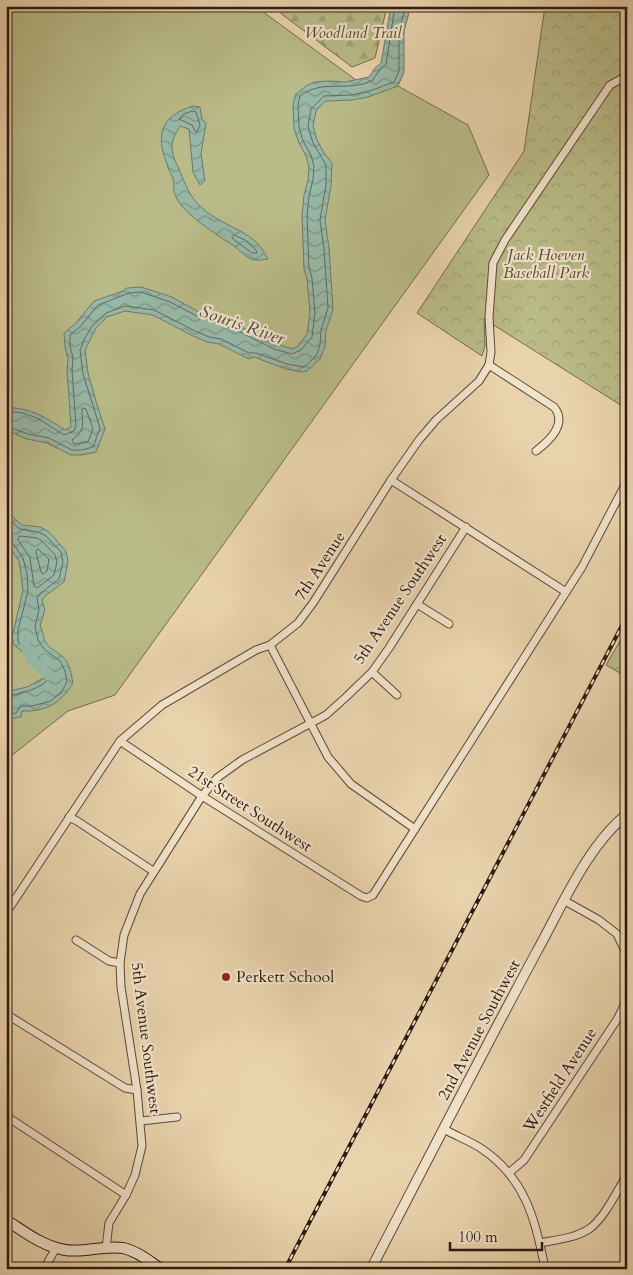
<svg xmlns="http://www.w3.org/2000/svg" width="633" height="1275" font-family="Cardo,serif">
<defs>
<pattern id="forest-firs" width="22" height="20" patternUnits="userSpaceOnUse" patternTransform="scale(1.25)"><rect width="22" height="20" fill="#b9bb88"/><path d="M5 1l3.5 6h-7zM16 11l3.5 6h-7z" fill="#9fa074"/></pattern>
<pattern id="park-crowns" width="20" height="18" patternUnits="userSpaceOnUse" patternTransform="scale(1.25)"><rect width="20" height="18" fill="#b9bb88"/><path d="M2 6a3 3 0 1 1 6 0M12 15a3 3 0 1 1 6 0" fill="none" stroke="#9fa074"/></pattern>
<pattern id="water-waves" width="16" height="10" patternUnits="userSpaceOnUse" patternTransform="scale(1.25)"><rect width="16" height="10" fill="#97b8a8"/><path d="M0 5q4-4 8 0t8 0" fill="none" stroke="#7b9587"/></pattern>
</defs>
<rect width="100%" height="100%" fill="#e9d3ad"/>
<filter id="stains"><feTurbulence type="fractalNoise" baseFrequency=".004" numOctaves="4"/><feColorMatrix values="0 0 0 0 .2 0 0 0 0 .09 0 0 0 0 .02 0 0 0 .5 -.17"/></filter>
<radialGradient id="worn" r=".72"><stop offset=".6" stop-color="#630" stop-opacity="0"/><stop offset="1" stop-color="#630" stop-opacity=".3"/></radialGradient>
<polygon fill="#b9bb88" stroke="#726a4c" points="6,6 255,6 356,80 398,86 468,125 489,175 115,695 68,711 6,760"/>
<polygon fill="url(#forest-firs)" stroke="#726a4c" points="271,6 387,6 375,58 352,67"/>
<g fill="url(#park-crowns)" stroke="#726a4c">
<polygon points="545,6 627,6 627,409 484,319 485,346 482,356 417,313 524,151"/>
<polygon points="627,629 627,677 606,665"/>
</g>
<g fill="url(#water-waves)" stroke="#6c796b">
<path d="M391,6H411L404,31V72L398,86L368,97L352,100L325,101L316,111L313,126L317,140L324,153L332,163L331,186L325,220L329,248L333,309L326,331L325,346L320,359L307,371L302,372L286,369L254,357L249,359L219,344L207,342L191,335L153,315L125,311L107,317L96,328L85,350L88,373L97,405L105,429L96,452L82,455H71L47,443L27,439L6,430V407C33,409 43,416 65,430L71,427L67,370L68,359L65,347L64,333L76,323L94,301L123,291L127,288L141,287L172,297L197,311L238,325L259,337L292,349L298,346L307,334L310,312L307,279L304,269L302,216L304,195L308,180L309,167L306,156L299,143L294,129L293,104L296,94L306,86L314,82L328,81L345,82L369,77L375,68L381,63Z"/>
<path d="M193,106L200,107L202,119L206,123L201,154L205,181L200,185L193,172L189,129L180,126C169,143 170,151 179,169C185,183 189,197 202,208C219,224 245,229 260,246C263,250 265,255 268,259C262,260 255,261 249,258C244,255 239,250 234,246C219,236 183,214 176,197C173,192 174,184 173,178C171,174 168,169 167,164C155,134 161,116 193,106Z"/>
<path d="M6,508L14,518L22,525L40,527L49,532L66,551L68,562L64,582L45,596L42,600L45,610L40,626C44,632 42,638 47,644C51,650 58,652 63,657C70,663 71,674 73,683C61,703 46,712 22,711L21,717L6,719V692L27,687L45,677L38,665L14,645L12,637L14,629L23,590L19,561L6,542Z"/>
</g>
<g fill="none" stroke-linecap="round" stroke-linejoin="round">
<g stroke="#62695c" stroke-width="1">
<polygon points="193,111 196,112 200,125 197,132 195,131 192,125 179,119 184,114"/>
<polygon points="234,235 245,240 256,250 257,253 252,253 233,239 232,237"/>
<path d="M83,408L86,409L93,429L88,442L74,444L72,440C86,430 82,426 82,410Z"/>
<path d="M6,411L23,413L39,419L64,435L74,431L76,426L72,370L73,358L70,346V335L80,327L98,305L129,293L141,292L170,302L195,315L236,330L274,349L292,354L301,350L312,337L315,313L312,278L309,267L307,216L309,196L313,180L314,166L311,155L303,141L299,127L298,105L300,96C324,78 348,93 373,80L378,72L386,64L395,6"/>
<polyline points="6,426 28,434 49,438 72,450 82,450 93,447 100,428 83,374 80,350 85,338 92,326 106,313 125,306 154,310 193,330 209,337 221,339 249,353 256,353 287,364 304,367 316,356 318,351 320,345 321,330 328,308 324,249 320,220 326,185 326,165 313,143 308,126 311,109 324,96 351,95 367,92 394,82 399,71 399,30 406,6"/>
<polyline points="6,517 20,529 38,532 46,536 61,552 63,562 59,579 42,592 37,598 39,610 35,626 38,640 44,649 60,661 65,671 67,682 62,691 51,701 32,706 21,706 16,713 6,715"/>
<polygon points="20,536 37,538 42,541 55,555 57,562 54,575 37,588 34,586 30,558 18,540"/>
<path d="M6,540L12,542L23,558L27,574L28,591L18,630V642L42,662L50,676C45,688 18,695 6,696"/>
<polygon points="38,549 49,559 47,571 43,574 41,572 36,552"/>
</g>
<polyline stroke="#97b8a8" stroke-width="11" points="25,646 32,660 49,675"/>
<defs>
<g id="minor">
<path d="M489,365L554,407C568,424 549,441 536,451"/>
<polyline points="391,480 566,592"/>
<polyline points="417,604 449,624"/>
<polyline points="270,645 328,757 351,784 415,829"/>
<polyline points="372,672 397,695"/>
<polyline points="120,741 202,796 361,896 367,898 373,895 392,865 582,567 627,481"/>
<polyline points="69,817 77,821 153,871"/>
<polyline points="619,820 627,828"/>
<polyline points="565,901 599,920 617,934 627,955"/>
<polyline points="6,913 120,741 162,705 256,650 270,645 298,623 313,603 391,480 419,440 436,420 479,381 489,365 491,352 489,317 493,263 505,240 610,85 627,76"/>
<polyline points="76,940 109,961 120,963"/>
<polyline points="6,1014 125,1088 137,1090"/>
<polyline points="6,1116 126,1195"/>
<polyline points="141,1121 177,1117"/>
<path d="M444,1129C456,1136 470,1141 482,1149C525,1178 536,1220 545,1269"/>
<polyline points="510,1172 524,1160 618,1018 627,999"/>
<path d="M540,1243C555,1240 576,1238 589,1229C604,1219 617,1191 627,1175"/>
<polyline points="106,1248 109,1223 126,1195 135,1175 142,1146 137,1090 121,987 120,963 124,935 140,894 202,796 217,778 242,760 326,715 346,697 372,672 389,648 466,527"/>
<polyline points="44,1269 56,1248"/>
</g>
<path id="tertiary" d="M371,1269C426,1163 480,1057 536,953C561,908 587,846 627,814"/>
<path id="secondary" d="M6,1220C25,1232 42,1246 65,1250C84,1253 104,1245 123,1248C137,1251 149,1261 161,1269"/>
</defs>
<use href="#minor" stroke="#5b4836" stroke-width="9"/>
<use href="#tertiary" stroke="#5b4836" stroke-width="11"/>
<use href="#secondary" stroke="#2c1a0f" stroke-width="12"/>
<use href="#minor" stroke="#f1e2ca" stroke-width="7"/>
<use href="#tertiary" stroke="#f1e2ca" stroke-width="9"/>
<use href="#secondary" stroke="#f1e2ca" stroke-width="10"/>
<defs>
<polyline id="rail" points="285,1269 627,616"/>
</defs>
<use href="#rail" stroke="#2c1a0f" stroke-width="4"/>
<use href="#rail" stroke="#f1e2ca" stroke-width="2" stroke-dasharray="5.5" stroke-linecap="butt"/>
</g>
<circle fill="#8f2418" stroke="#f1e2ca" stroke-width="2" cx="226" cy="977" r="5"/>
<g text-anchor="middle" dominant-baseline="central" stroke-width="4.5" stroke-linejoin="round" paint-order="stroke">
<g font-size="16" font-style="italic" fill="#564a33" stroke="#f1e2ca">
<text x="353" y="33">Woodland Trail</text>
<text x="546" y="255">Jack Hoeven<tspan x="546" dy="18">Baseball Park</tspan></text>
</g>
<g font-size="16" fill="#2c1a0f" stroke="#f1e2ca">
<text transform="translate(320 566) rotate(-57)">7th Avenue</text>
<text transform="translate(400 599) rotate(-56)">5th Avenue Southwest</text>
<text transform="translate(250 809) rotate(33)">21st Street Southwest</text>
<text transform="translate(479 1030) rotate(-62)">2nd Avenue Southwest</text>
<text transform="translate(146 1038) rotate(83)">5th Avenue Southwest</text>
<text transform="translate(560 1080) rotate(-57)">Westfield Avenue</text>
</g>
<g font-size="16" fill="#2c1a0f" stroke="#f1e2ca" text-anchor="start">
<text x="236" y="977">Perkett School</text>
</g>
<g font-size="18" font-style="italic" fill="#4c493d" stroke="#f1e2ca">
<text transform="translate(242 325) rotate(19)">Souris River</text>
</g>
</g>
<rect width="633" height="1275" fill="none" stroke="#e9d3ad" stroke-width="25"/>
<rect x="8" y="8" width="618" height="1260" fill="none" stroke="#2c1a0f" stroke-width="2.5"/>
<rect x="12" y="12" width="608" height="1250" fill="none" stroke="#2c1a0f"/>
<path d="M450 1242v8h92v-8" fill="none" stroke="#2c1a0f" stroke-width="2.5"/>
<text x="458" y="1242" font-size="15" fill="#2c1a0f" stroke="#f1e2ca" stroke-width="4" paint-order="stroke">100 m</text>
<rect width="100%" height="100%" filter="url(#stains)"/>
<rect width="100%" height="100%" fill="url(#worn)"/>
</svg>
